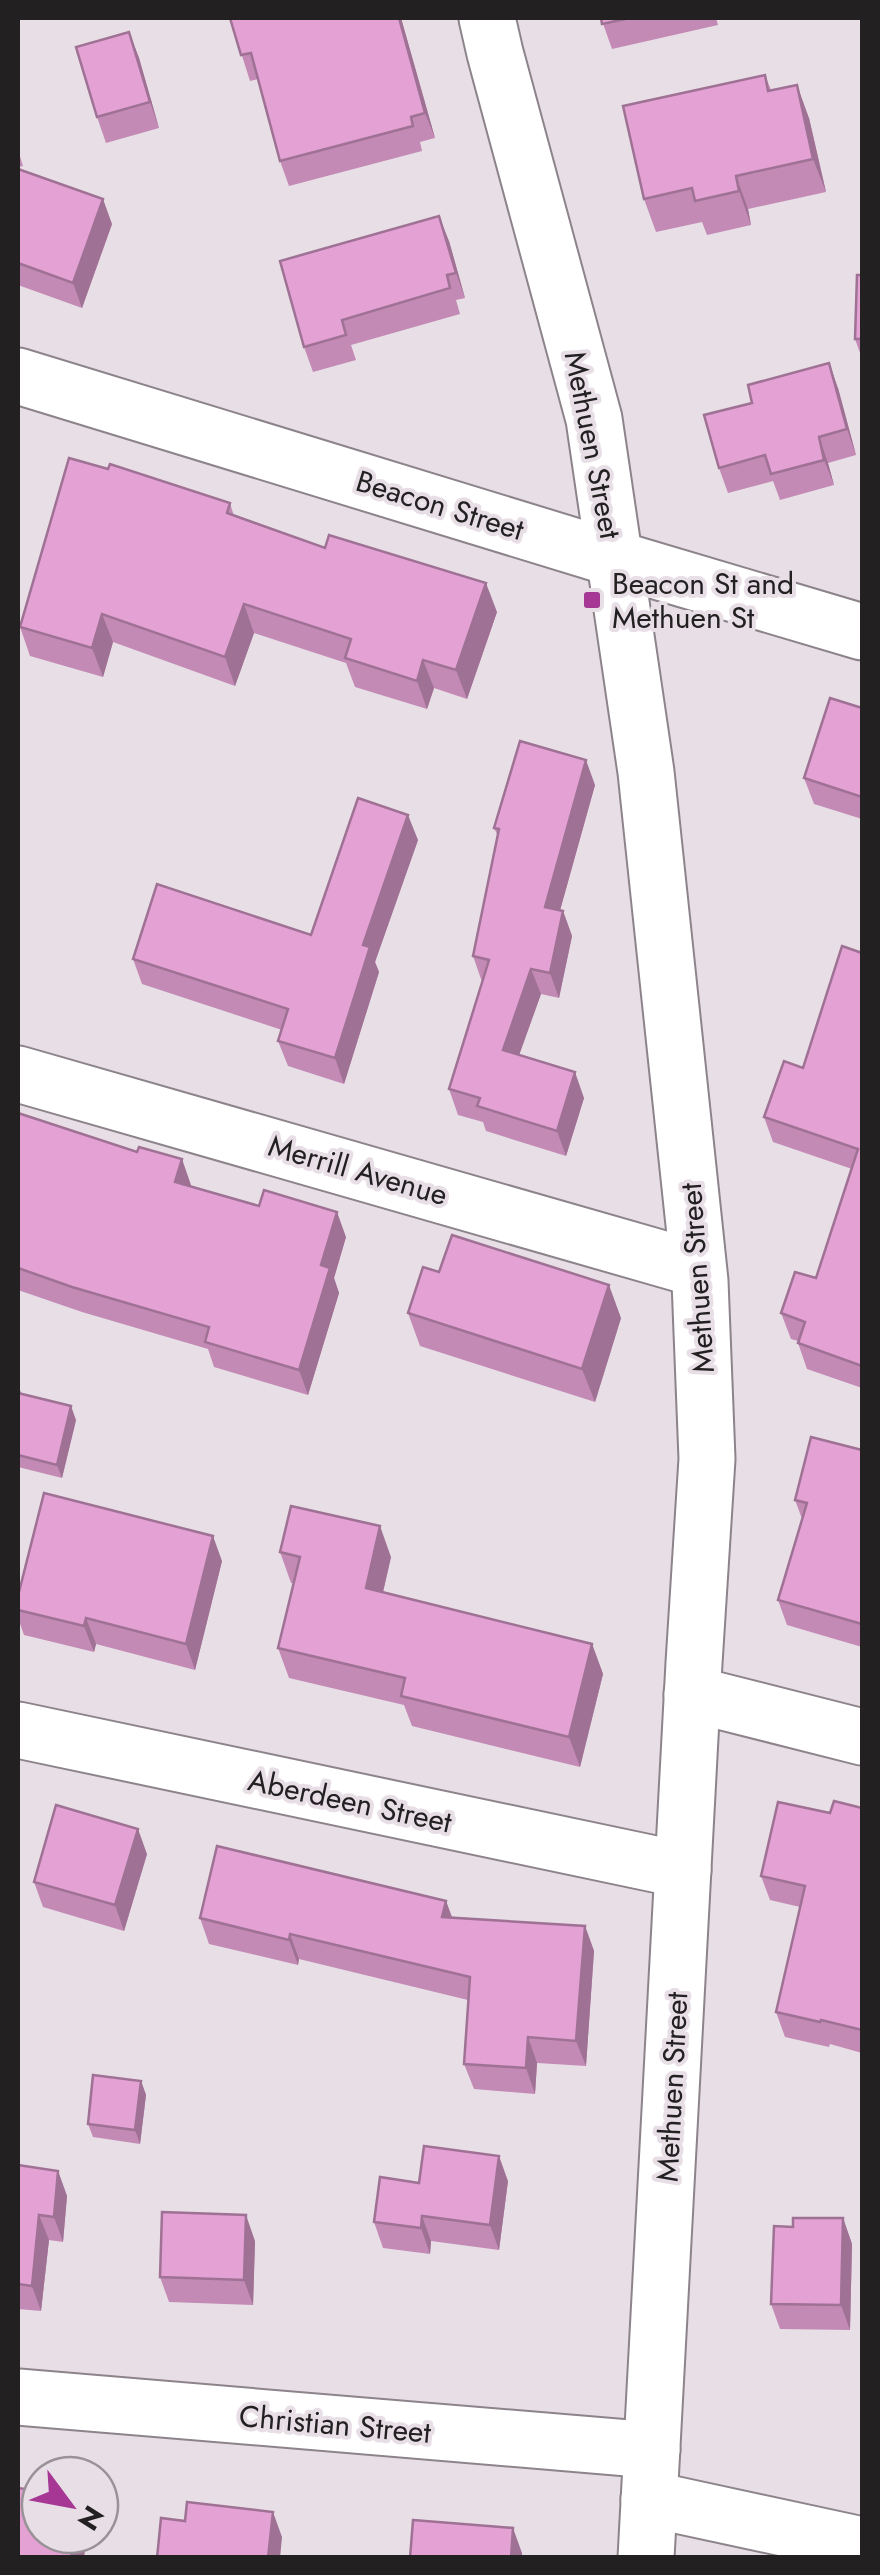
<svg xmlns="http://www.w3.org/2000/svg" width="880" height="2575" font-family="Jost,sans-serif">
<rect width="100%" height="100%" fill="#e8dfe6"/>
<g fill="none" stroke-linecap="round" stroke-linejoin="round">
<defs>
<g id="street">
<polyline points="18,1074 698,1269"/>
<polyline points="692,1694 862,1737"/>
<polyline points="18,1730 683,1870"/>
<polyline points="18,2397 652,2450"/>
<polyline points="649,2499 862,2545"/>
</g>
<g id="secondary">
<polyline points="487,18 495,53 594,419 646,772 700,1281 707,1459 694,1663 646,2558"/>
<polyline points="18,376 616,559 862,632"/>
</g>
</defs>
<use href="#street" stroke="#8c848a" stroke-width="59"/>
<use href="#secondary" stroke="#8c848a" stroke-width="59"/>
<use href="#street" stroke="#fff" stroke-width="55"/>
<use href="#secondary" stroke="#fff" stroke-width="55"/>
</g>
<g fill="#c38ab6">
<polygon points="230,18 401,18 435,138 420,142 422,151 289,186 280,161 258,79 250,81"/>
<polygon points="601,18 716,18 718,25 612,49"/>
<polygon points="129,32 139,58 159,128 106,143 97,117"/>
<polygon points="765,75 771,90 809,118 826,192 748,209 751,225 707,235 702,222 656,232 644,199"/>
<polygon points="18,150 23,166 18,167"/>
<polygon points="18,169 112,224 82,308 18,285"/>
<polygon points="449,241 465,298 456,300 460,314 351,345 356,360 313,372 304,347"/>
<polygon points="862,275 862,353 860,353 855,339"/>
<polygon points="838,388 856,455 828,463 834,485 780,500 773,481 728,493 719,468"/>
<polygon points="230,503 234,516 497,612 467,699 434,688 427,709 355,687 346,663 254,633 235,686 113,642 103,677 30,656 20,627"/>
<polygon points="862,708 862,819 814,804 804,778"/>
<polygon points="595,785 560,910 563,911 572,936 559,998 541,994 519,1055 584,1098 566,1156 486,1131 483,1122 458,1115 449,1089 482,982 473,956 498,836 494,828"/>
<polygon points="418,840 375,962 379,972 344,1084 288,1066 278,1041 282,1030 142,984 133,959 311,935"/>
<polygon points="862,953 862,1388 807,1369 798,1343 798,1341 791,1339 781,1313 816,1278 852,1169 773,1142 764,1117 803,1068"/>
<polygon points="18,1113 191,1185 191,1186 346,1237 334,1278 339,1293 308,1395 214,1367 208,1349 82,1312 18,1290"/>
<polygon points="408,1313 621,1318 595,1402 420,1346"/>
<polygon points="18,1386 22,1394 76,1420 62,1478 18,1467"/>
<polygon points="862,1450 862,1647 787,1625 778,1600 802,1519 795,1500"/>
<polygon points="280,1552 391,1557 383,1592 592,1644 603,1674 580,1767 412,1726 404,1705 289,1678 278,1648 293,1583 291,1583"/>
<polygon points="222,1561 195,1670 96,1644 94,1652 24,1635 18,1618 18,1596"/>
<polygon points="862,1808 862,2053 830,2044 829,2047 785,2037 776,2012 800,1907 770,1900 761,1876 830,1813"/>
<polygon points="147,1854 124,1931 43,1907 34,1882"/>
<polygon points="446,1901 452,1917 585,1926 594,1951 586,2066 537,2063 535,2094 474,2089 464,2064 468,2000 299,1959 298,1965 209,1944 200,1918"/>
<polygon points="141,2081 146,2095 140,2144 93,2137 88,2124"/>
<polygon points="18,2165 58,2171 67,2196 63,2242 49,2240 41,2311 18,2309"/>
<polygon points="508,2181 499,2250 431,2241 430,2254 383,2248 374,2222 419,2183"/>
<polygon points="843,2218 852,2244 850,2330 780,2329 771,2304 793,2227"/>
<polygon points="255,2241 253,2305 169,2302 160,2277"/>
</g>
<g fill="#9f7194">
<polygon points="399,18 401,18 435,138 425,113"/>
<polygon points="129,32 139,58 159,128 150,102"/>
<polygon points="797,85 809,118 826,192 813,159"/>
<polygon points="736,176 748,209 751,225 739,191"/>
<polygon points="103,199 112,224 82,308 73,283"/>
<polygon points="439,216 449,241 465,298 456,273"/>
<polygon points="829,363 838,388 856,455 847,429"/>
<polygon points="819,437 828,463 834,485 824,460"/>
<polygon points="486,583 497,612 467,699 456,670"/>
<polygon points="244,604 254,633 235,686 225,657"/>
<polygon points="102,614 113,642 103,677 92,648"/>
<polygon points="423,660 434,688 427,709 417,681"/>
<polygon points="586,760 595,785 554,932 545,907"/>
<polygon points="408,815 418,840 375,962 379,972 344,1084 335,1058 363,945"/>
<polygon points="563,911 572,936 559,998 550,973"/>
<polygon points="531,969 541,994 512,1075 503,1050"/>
<polygon points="575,1072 584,1098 566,1156 557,1131"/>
<polygon points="182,1159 191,1185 185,1207 175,1182"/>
<polygon points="337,1212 346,1237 334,1278 339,1293 308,1395 299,1370 321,1265"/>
<polygon points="609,1285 621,1318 595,1402 582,1369"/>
<polygon points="71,1406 76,1420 62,1478 57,1465"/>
<polygon points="380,1526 391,1557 377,1618 366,1588"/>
<polygon points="213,1536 222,1561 195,1670 186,1644"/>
<polygon points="86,1618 96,1644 94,1652 84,1626"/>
<polygon points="592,1644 603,1674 580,1767 569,1737"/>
<polygon points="138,1829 147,1854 124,1931 115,1905"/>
<polygon points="446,1901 455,1926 442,1917"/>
<polygon points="585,1926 594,1951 586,2066 576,2041"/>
<polygon points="290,1934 299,1959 298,1965 289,1940"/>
<polygon points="528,2037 537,2063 535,2094 526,2068"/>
<polygon points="141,2081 146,2095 140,2144 135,2130"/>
<polygon points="499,2156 508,2181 499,2250 490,2225"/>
<polygon points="58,2171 67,2196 63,2242 54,2217"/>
<polygon points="39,2215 49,2240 41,2311 32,2286"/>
<polygon points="246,2215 255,2241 253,2305 244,2280"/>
<polygon points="422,2216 431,2241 430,2254 421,2228"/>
<polygon points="843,2218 852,2244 850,2330 841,2305"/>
<polygon points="273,2512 282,2537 280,2558 268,2558"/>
<polygon points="513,2528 522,2553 522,2558 511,2558"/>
<polygon points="74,2535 87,2535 84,2558 71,2558"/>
</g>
<g fill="#e3a1d4" stroke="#9f7194" stroke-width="2.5">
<polygon points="230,18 399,18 425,113 411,117 413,126 280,161 251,53 241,55"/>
<polygon points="601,18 630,18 602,24"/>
<polygon points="129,32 150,102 97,117 76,47"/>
<polygon points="765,75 768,91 797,85 813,159 736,176 739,191 695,201 692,188 644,199 623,106"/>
<polygon points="18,169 103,199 73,283 18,263"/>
<polygon points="439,216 456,273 447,275 450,288 342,320 346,335 304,347 280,261"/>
<polygon points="857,275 862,275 862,339 855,339"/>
<polygon points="829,363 847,429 819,437 824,460 771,474 765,455 719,468 704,415 752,403 748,385"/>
<polygon points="69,458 108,469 110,464 230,503 227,513 325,548 329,535 486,583 456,670 423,660 417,681 345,658 351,639 244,604 225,657 102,614 92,648 20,627"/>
<polygon points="830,698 862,708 862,797 804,778"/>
<polygon points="520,741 586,760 545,907 563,911 550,973 531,969 503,1050 575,1072 557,1131 477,1106 480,1098 449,1089 489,960 473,956 499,829 494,828"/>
<polygon points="358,798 408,815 363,945 370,947 335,1058 278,1041 288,1009 133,959 157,884 311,935"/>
<polygon points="842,946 862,953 862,1366 798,1343 805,1322 781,1313 795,1272 816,1278 858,1149 764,1117 784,1061 803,1068"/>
<polygon points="18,1113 137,1152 139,1147 182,1159 175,1182 259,1206 264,1190 337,1212 321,1265 330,1268 299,1370 205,1342 209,1327 72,1287 18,1268"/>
<polygon points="452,1235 609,1285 582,1369 408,1313 423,1267 439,1272"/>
<polygon points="18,1393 71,1406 57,1465 18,1455"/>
<polygon points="811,1437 862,1450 862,1624 778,1600 807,1503 795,1500"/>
<polygon points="44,1493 213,1536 186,1644 86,1618 84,1626 18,1610 18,1596"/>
<polygon points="291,1506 380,1526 366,1588 592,1644 569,1737 401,1696 405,1678 278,1648 300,1557 280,1552"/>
<polygon points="834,1801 862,1808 862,2030 821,2020 820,2022 776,2012 805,1886 761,1876 778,1802 830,1813"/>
<polygon points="56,1805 138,1829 115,1905 34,1882"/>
<polygon points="217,1846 446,1901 442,1917 585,1926 576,2041 528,2037 526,2068 464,2064 470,1977 290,1934 289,1940 200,1918"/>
<polygon points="93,2075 141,2081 135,2130 88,2124"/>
<polygon points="424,2146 499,2156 490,2225 422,2216 421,2228 374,2222 380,2177 419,2183"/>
<polygon points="18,2165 58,2171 54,2217 39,2215 32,2286 18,2284"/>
<polygon points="162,2212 246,2215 244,2280 160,2277"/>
<polygon points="793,2218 843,2218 841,2305 771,2304 774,2226 793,2227"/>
<polygon points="18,2488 40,2491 40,2535 74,2535 71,2558 18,2556"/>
<polygon points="187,2502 273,2512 268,2558 157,2558 161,2518 185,2521"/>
<polygon points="413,2520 513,2528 511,2558 410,2558"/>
</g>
<rect fill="#a63794" stroke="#e8dfe6" stroke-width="4" x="582" y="590" width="20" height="20" rx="5"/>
<g text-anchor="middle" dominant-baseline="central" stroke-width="8" stroke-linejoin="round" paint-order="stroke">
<g font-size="30" fill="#232022" stroke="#e8dfe6">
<text transform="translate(593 445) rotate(79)">Methuen Street</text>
<text transform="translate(440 505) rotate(17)">Beacon Street</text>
<text transform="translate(358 1170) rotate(16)">Merrill Avenue</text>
<text transform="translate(697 1278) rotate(-94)">Methuen Street</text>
<text transform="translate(350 1801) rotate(12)">Aberdeen Street</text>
<text transform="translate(672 2087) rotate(-87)">Methuen Street</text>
<text transform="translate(335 2424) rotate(5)">Christian Street</text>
</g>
<g font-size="30" fill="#232022" stroke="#e8dfe6" text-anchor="start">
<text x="612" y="583">Beacon St and<tspan x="612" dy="34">Methuen St</tspan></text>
</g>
</g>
<rect width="880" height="2575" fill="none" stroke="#232022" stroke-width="40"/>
<g transform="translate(70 2505) rotate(122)"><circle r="48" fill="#e8dfe6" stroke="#999398" stroke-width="2.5"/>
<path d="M0-8L18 38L0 25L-18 38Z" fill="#a63794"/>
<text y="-15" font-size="28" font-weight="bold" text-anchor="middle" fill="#232022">N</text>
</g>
</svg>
